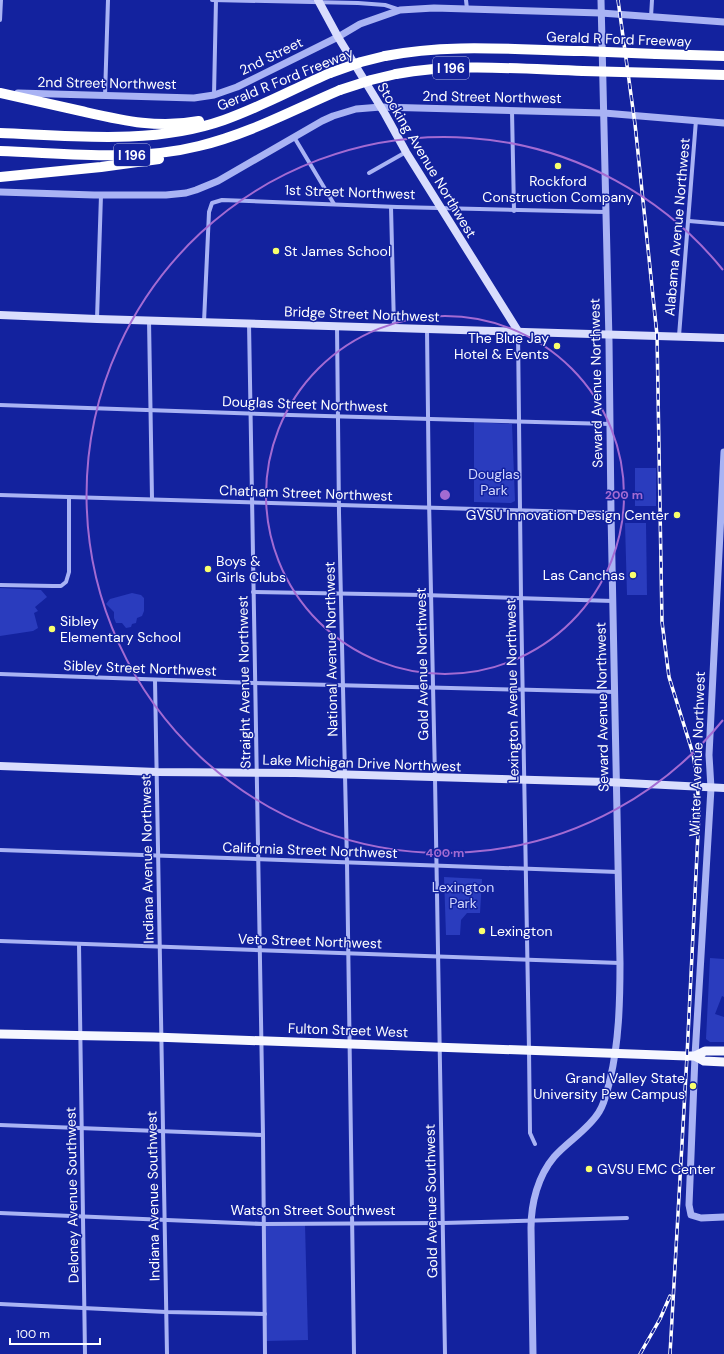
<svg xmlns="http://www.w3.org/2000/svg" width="724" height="1354" font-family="'DM Sans',sans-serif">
<rect width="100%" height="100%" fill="#13229e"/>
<g fill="#2a3cbe">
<polygon points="474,422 512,424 515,501 511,503 474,502"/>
<rect x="635" y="468" width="21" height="38"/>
<polygon points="625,523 646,523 647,595 627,595"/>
<polygon points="0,588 41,590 47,597 35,607 38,611 34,613 38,628 33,631 0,636"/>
<polygon points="132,593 141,595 144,598 144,611 142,616 137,618 136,623 132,624 131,627 126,628 122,623 116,623 114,618 114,612 106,604 110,599"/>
<polygon points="444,877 482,879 480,913 467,913 461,920 460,935 446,935"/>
<polygon points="710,958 724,959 724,997 722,996 715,1014 724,1017 724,1042 710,1042 706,1039"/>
<polygon points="263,1224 305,1224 308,1340 265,1341"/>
</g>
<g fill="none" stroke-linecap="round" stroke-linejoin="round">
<g stroke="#a9b3f4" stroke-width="4">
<polyline points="212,0 358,3 385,5 400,10"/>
<polyline points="466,0 467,9"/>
<polyline points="651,17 652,0"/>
<polyline points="0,20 1,0"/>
<polyline points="214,95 216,0"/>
<polyline points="105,96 108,0"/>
<polyline points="512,111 514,211"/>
<polyline points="294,137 334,204"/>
<polyline points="369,173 406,152"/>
<polyline points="391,207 394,327"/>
<polyline points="689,221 724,224"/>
<polyline points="97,319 101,195"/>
<polyline points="149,320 152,499"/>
<polyline points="204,322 209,212 212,203 222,200 397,207 606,212"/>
<polyline points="249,323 263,1135 265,1354"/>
<polyline points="337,326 339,513 347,862 354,1354"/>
<polyline points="427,329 429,500 435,778 445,1354"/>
<polyline points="518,331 521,598 529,1050 530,1133 535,1144"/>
<polyline points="679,336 696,120"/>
<polyline points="0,405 290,415 610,424"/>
<polyline points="0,495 611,513"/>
<polyline points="0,585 53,586 61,586 66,582 69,572 69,497"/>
<polyline points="253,592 423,595 613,601"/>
<polyline points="0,674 254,683 615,692"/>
<polyline points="155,680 167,1354"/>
<polyline points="0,850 618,872"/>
<polyline points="0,941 620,963"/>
<polyline points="79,944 85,1354"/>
<polyline points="0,1125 263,1135"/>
<polyline points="0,1213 263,1224 443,1223 627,1218"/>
<polyline points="0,1304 166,1312 265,1314"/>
</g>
<g stroke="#a9b3f4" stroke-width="7">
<polyline points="18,93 194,98 214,95 237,87 338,37 360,24 400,10 434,8 601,13 724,22"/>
<polyline points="0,192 94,195 166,195 186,193 196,190 218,181 322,121 333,116 356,109 381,107 604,113 724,123"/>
<polyline points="724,452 709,755 711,788 695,1056 689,1205 691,1215 701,1218 724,1217"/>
<path d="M533,1354L531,1228C531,1203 538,1176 554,1157C568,1141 588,1130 599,1112C605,1103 607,1091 610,1080C619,1042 620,1002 620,963L611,513L609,341L601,0"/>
</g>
<g stroke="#d9ddfd" stroke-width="8">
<polyline points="318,0 338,37 385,114 406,152 518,331"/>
<polyline points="0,315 97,319 724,338"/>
<polyline points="0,766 157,772 295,773 607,782 724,788"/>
</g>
<g stroke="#f6f7ff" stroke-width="9">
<polyline points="0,1034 154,1037 687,1056 695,1056 704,1061 724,1062"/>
<polyline points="695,1056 705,1051 724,1051"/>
</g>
<g stroke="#fff" stroke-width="10">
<polyline points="656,54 724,56"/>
<path d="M385,56C450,43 517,50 583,51"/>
<polyline points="659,73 724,75"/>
<path d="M396,74C457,63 521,69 583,71"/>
<path d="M0,93C27,99 54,105 81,111C121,120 157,129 199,121"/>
<path d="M0,133C74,136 153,145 224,120C261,107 295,88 330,73"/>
<path d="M0,151C65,153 136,162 199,146C249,134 293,110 340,90"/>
<polyline points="0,177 101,167 159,159"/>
</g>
<defs>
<g id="rail">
<polyline points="618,0 635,124 657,335 662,622 669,677 693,754 697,778 699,813 687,1056 670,1354"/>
<polyline points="640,1354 660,1319 670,1296"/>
</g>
</defs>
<use href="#rail" stroke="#fff" stroke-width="3.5"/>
<use href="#rail" stroke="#13229e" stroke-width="2" stroke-dasharray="6" stroke-linecap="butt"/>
<g stroke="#fff" stroke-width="10">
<polyline points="583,51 656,54"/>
<polyline points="583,71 659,73"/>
<polyline points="330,73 361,62 385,56"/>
<polyline points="340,90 371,80 396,74"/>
</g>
</g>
<g fill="none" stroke="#a36bd2" stroke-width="2">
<circle cx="445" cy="495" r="179"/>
<path d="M723 720A358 358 0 1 1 723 270"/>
</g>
<g fill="#f9ff6c" stroke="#13229e" stroke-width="1.5">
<circle cx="558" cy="166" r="4"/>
<circle cx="276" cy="251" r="4"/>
<circle cx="557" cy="346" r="4"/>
<circle cx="677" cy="515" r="4"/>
<circle cx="208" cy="569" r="4"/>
<circle cx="633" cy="575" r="4"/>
<circle cx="52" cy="629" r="4"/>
<circle cx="482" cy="931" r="4"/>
<circle cx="693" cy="1086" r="4"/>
<circle cx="589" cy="1169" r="4"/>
</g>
<g text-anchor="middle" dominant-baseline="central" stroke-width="3" stroke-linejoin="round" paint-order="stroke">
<g fill="#13229e" stroke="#b8bde2" stroke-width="1">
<rect x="433" y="57" width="36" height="22" rx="3"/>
<rect x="114" y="144" width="36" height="22" rx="3"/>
</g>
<g font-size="13" font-weight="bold" fill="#fff">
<text x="451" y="68">I 196</text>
<text x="132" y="155">I 196</text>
</g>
<g font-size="14" fill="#fff" stroke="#13229e">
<text transform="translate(619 39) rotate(2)">Gerald R Ford Freeway</text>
<text transform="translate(271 56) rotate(-26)">2nd Street</text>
<text transform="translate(285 79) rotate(-22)">Gerald R Ford Freeway</text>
<text transform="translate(107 83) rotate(1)">2nd Street Northwest</text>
<text transform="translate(492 97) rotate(1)">2nd Street Northwest</text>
<text transform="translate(427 160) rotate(59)">Stocking Avenue Northwest</text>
<text transform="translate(350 192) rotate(2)">1st Street Northwest</text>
<text transform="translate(677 227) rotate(-85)">Alabama Avenue Northwest</text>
<text transform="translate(362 314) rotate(2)">Bridge Street Northwest</text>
<text transform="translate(596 383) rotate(-91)">Seward Avenue Northwest</text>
<text transform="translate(305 404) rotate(2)">Douglas Street Northwest</text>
<text transform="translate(306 493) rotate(2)">Chatham Street Northwest</text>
<text transform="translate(331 649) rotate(-91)">National Avenue Northwest</text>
<text transform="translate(422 664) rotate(-91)">Gold Avenue Northwest</text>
<text transform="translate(140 668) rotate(2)">Sibley Street Northwest</text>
<text transform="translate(244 682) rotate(-91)">Straight Avenue Northwest</text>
<text transform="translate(512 691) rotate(-91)">Lexington Avenue Northwest</text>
<text transform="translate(602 707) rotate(-91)">Seward Avenue Northwest</text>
<text transform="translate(697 754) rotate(-88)">Winter Avenue Northwest</text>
<text transform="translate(362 763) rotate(2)">Lake Michigan Drive Northwest</text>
<text transform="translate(310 850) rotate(2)">California Street Northwest</text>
<text transform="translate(147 859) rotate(-91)">Indiana Avenue Northwest</text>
<text transform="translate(310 941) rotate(2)">Veto Street Northwest</text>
<text transform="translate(348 1030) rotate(2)">Fulton Street West</text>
<text transform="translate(72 1195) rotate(-91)">Deloney Avenue Southwest</text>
<text transform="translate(153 1196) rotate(-91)">Indiana Avenue Southwest</text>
<text transform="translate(431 1201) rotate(-91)">Gold Avenue Southwest</text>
<text x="313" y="1210">Watson Street Southwest</text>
</g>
<g font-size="14" fill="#fff" stroke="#13229e" text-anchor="start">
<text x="558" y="181" text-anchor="middle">Rockford<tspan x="558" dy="16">Construction Company</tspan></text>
<text x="284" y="251">St James School</text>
<text x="549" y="338" text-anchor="end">The Blue Jay<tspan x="549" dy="16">Hotel &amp; Events</tspan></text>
<text x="669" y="515" text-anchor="end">GVSU Innovation Design Center</text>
<text x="216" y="561">Boys &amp;<tspan x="216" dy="16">Girls Clubs</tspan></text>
<text x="625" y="575" text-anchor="end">Las Canchas</text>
<text x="60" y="621">Sibley<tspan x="60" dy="16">Elementary School</tspan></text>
<text x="490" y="931">Lexington</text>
<text x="685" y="1078" text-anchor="end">Grand Valley State<tspan x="685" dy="16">University Pew Campus</tspan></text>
<text x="597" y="1169">GVSU EMC Center</text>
</g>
<g font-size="14" fill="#d2d7fe" stroke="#13229e">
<text x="494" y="474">Douglas<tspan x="494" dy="16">Park</tspan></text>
<text x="463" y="887">Lexington<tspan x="463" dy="16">Park</tspan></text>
</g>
</g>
<circle cx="445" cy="495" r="6" fill="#a36bd2" stroke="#13229e" stroke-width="2"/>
<g font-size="12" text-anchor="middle" font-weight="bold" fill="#a36bd2" stroke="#13229e" stroke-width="3" stroke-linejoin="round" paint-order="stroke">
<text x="624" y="499">200 m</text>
<text x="445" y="857">400 m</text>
</g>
<path d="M10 1338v6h90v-6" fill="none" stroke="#ffffff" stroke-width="2"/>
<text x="16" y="1338" font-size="12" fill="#ffffff" stroke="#13229e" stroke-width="3" paint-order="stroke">100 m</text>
</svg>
